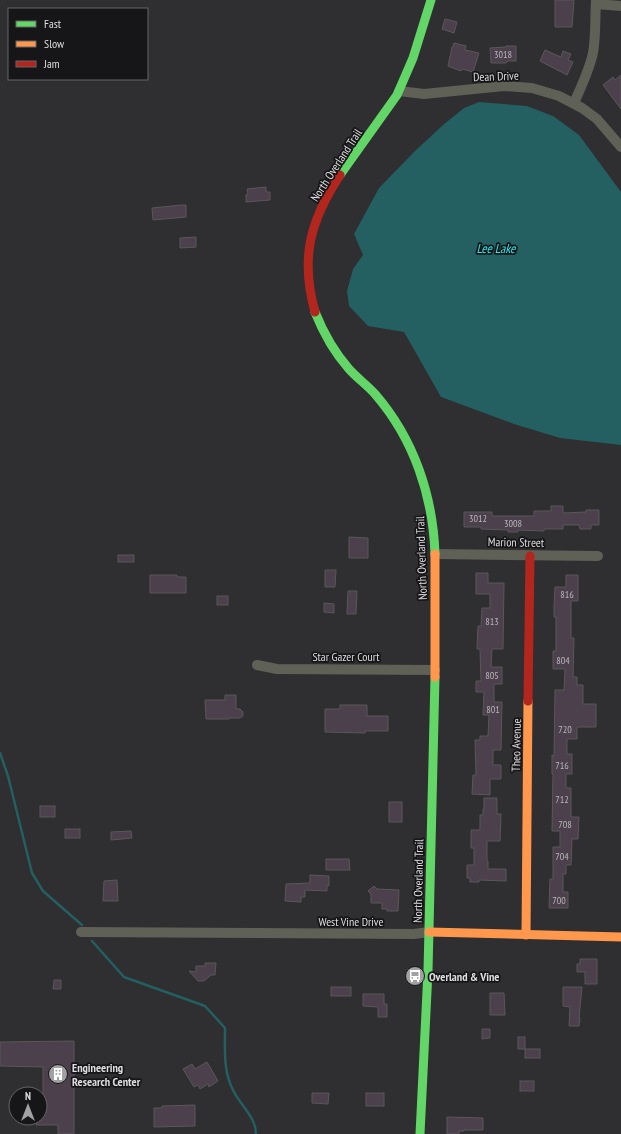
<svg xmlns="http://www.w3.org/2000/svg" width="621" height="1134" font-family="'PT Sans Narrow',sans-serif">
<rect width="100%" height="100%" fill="#2f2e30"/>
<polygon fill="#245f61" points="479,102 527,106 553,116 579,135 621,192 621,445 560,438 514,424 441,397 404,332 368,326 349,306 347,291 353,269 363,255 354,234 379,188 415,151 443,125 464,108"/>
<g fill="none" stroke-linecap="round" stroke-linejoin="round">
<g stroke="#245f61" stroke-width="2.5">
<polyline points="0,753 8,776 32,873 43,891 82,925"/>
<path d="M92,941L124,977L205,1006L225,1028C225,1049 223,1071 233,1090C240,1105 256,1117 256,1134"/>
</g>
</g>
<g fill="#4b404b" stroke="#595859">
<polygon points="555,0 574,0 572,27 555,27"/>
<polygon points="445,19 457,22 454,33 442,29"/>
<polygon points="454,43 466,46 465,50 479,53 473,72 462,69 461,71 448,66 452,47 453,47"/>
<polygon points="506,46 516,46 516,61 508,61 506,63 491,63 490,48 506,47"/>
<polygon points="545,50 561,57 563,51 571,54 568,60 573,62 567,75 540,61"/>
<polygon points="621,75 621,109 603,85 613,77 615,80"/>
<polygon points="266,187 266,192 270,192 270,200 246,202 246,195 248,194 247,189"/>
<polygon points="182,205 186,205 186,217 153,220 152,208"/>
<polygon points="196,237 196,247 180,248 180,238"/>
<polygon points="551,506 563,506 563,513 586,512 586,510 599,510 599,525 591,525 591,529 580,529 579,525 563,525 563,529 544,529 544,531 518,530 518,532 508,532 508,530 481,529 481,527 464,527 464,512 492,512 492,516 534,516 534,511 551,511"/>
<polygon points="349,537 368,538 368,558 349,558"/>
<rect x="118" y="555" width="16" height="7"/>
<polygon points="325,570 336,570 335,587 325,587"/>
<polygon points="476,573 488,573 488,583 504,583 503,649 492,649 491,667 502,667 502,684 494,684 494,702 502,702 501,750 493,750 493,765 501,765 501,779 490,779 490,795 472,794 473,775 476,775 475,740 480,740 480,736 488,736 489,715 483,715 484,692 476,692 476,681 481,681 480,649 477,649 478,626 481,626 482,608 490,608 490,594 476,594"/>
<polygon points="150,575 177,575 177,577 186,577 186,593 150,593"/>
<polygon points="566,575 578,575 578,601 571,601 571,638 574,638 573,677 577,677 577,685 583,685 583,704 596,704 596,727 577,727 577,739 567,739 567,754 572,754 572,774 566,774 566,788 571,788 571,817 579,817 578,839 572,839 571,865 566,865 566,874 563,874 563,892 568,892 568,908 549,908 550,879 553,879 553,847 560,847 560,831 552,831 553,774 552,774 552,755 554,756 555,690 564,690 565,669 553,669 553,651 556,651 556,617 554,617 554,606 555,587 566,587"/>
<polygon points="348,591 357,591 356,614 347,614"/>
<rect x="217" y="596" width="11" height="9"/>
<polygon points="324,603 334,604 334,613 324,612"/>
<polygon points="225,695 236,695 236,709 240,709 243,712 243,716 240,718 229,718 229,719 206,719 205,700 225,700"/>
<polygon points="340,705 367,705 367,716 388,716 388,731 365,731 365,733 325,732 325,709 340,709"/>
<polygon points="484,798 497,798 497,814 501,814 500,841 487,841 487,861 488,861 488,869 506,869 506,881 479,880 479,882 470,882 470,878 467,878 467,865 474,865 474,848 471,848 471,830 480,830 480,815 483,815 483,809 484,809"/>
<rect x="389" y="802" width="13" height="20"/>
<rect x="40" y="806" width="15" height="11"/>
<rect x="65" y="829" width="15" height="9"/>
<polygon points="131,831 132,838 111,840 111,832"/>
<polygon points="326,859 349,859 350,870 326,870"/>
<polygon points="310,875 329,876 329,886 327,885 327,891 305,890 305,897 301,897 301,902 285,901 286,884 310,883"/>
<polygon points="117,880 118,901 103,901 104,881"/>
<polygon points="374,886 377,889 399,890 398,911 387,911 387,909 382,909 382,903 371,903 371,894 368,891"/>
<polygon points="580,959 597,959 597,984 585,984 585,972 577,972 577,964 580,964"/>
<polygon points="205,963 216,963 215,975 211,975 204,981 198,981 189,971 196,972 196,966 205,966"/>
<polygon points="54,980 61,980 61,989 53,989"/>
<rect x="331" y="987" width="20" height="9"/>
<polygon points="563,987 582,987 579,1018 580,1018 579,1026 569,1026 570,1007 563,1006"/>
<polygon points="490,993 504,993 505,1015 490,1015"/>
<polygon points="363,994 384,994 384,1004 387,1004 387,1017 378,1017 378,1007 363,1006"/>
<polygon points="482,1029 490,1029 490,1038 482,1039"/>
<rect x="518" y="1037" width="7" height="12"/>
<polygon points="74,1041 74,1134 58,1134 58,1125 36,1125 36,1118 40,1118 40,1106 43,1106 43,1067 0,1066 0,1042"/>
<rect x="525" y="1049" width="15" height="9"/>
<polygon points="207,1062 218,1081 209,1087 208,1084 200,1089 198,1085 194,1087 183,1069 192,1064 195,1069"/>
<rect x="520" y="1081" width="14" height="10"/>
<polygon points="312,1093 329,1093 328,1104 312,1103"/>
<rect x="366" y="1093" width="18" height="13"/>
<polygon points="195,1105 195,1126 154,1127 154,1108 162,1108 162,1106"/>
<polygon points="447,1117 483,1118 483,1130 464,1130 464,1131 459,1131 459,1134 447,1134"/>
</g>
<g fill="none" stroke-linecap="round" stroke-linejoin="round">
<g stroke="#5f6157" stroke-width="10">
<polyline points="596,4 621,6"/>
<polyline points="399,91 424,94 504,86 532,88 559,96 582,108 597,119 621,147"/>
<path d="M574,103C581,87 589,71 593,53C596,36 595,17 596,0"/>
<polyline points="435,554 598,556"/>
<polyline points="257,665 277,669 435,670"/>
<polyline points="81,932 414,934 429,932"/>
</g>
<g stroke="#63d668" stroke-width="9">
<polyline points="340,175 397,95 413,58 431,0"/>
<path d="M315,312C323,332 334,352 349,369C357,378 367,385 375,394C414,439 433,496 435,554"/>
<polyline points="420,1134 428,971 435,677"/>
</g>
<g stroke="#ff974d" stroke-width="9">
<polyline points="435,677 435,554"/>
<polyline points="429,932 621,937"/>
<polyline points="526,935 528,701"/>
</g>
<g stroke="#b3261e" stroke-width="9">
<path d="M315,312C300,258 310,221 340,175"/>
<polyline points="528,701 530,556"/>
</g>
</g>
<defs>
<symbol id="bus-disc" viewBox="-11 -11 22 22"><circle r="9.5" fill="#a1a0a2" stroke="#161517"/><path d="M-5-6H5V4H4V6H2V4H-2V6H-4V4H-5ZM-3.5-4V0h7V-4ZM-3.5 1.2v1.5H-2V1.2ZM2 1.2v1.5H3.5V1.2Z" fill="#fff"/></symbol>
<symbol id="building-disc" viewBox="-11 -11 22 22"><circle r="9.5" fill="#a1a0a2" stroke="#161517"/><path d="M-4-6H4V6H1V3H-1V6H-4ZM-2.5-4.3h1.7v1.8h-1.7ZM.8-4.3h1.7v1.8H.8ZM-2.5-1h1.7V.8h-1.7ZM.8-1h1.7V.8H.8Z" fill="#fff"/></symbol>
</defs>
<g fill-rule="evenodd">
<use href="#bus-disc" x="404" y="965" width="22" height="22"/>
<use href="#building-disc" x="47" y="1063" width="22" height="22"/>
</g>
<g text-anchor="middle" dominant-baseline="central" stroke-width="3.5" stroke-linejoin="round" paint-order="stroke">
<g font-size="10" fill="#b9b6bb">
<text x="503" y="54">3018</text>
<text x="478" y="518">3012</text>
<text x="513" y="523">3008</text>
<text x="567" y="594">816</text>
<text x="492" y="621">813</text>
<text x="563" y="660">804</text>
<text x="492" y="675">805</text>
<text x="493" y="709">801</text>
<text x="565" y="729">720</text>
<text x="562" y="765">716</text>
<text x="562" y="799">712</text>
<text x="565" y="824">708</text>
<text x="562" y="856">704</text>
<text x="559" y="900">700</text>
</g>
<g font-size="12" fill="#dedde0" stroke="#161517">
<text transform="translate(496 76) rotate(-2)">Dean Drive</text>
<text transform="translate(336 165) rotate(-57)">North Overland Trail</text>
<text transform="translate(516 542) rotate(1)">Marion Street</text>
<text transform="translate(421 558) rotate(-92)">North Overland Trail</text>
<text x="346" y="656">Star Gazer Court</text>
<text transform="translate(516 745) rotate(-89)">Theo Avenue</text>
<text transform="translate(418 881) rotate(-89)">North Overland Trail</text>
<text x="351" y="921">West Vine Drive</text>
</g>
<g font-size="12" font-weight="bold" fill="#dedde0" stroke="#161517" text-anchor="start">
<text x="429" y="976">Overland &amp; Vine</text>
<text x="72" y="1067">Engineering<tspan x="72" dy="14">Research Center</tspan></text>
</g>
<g font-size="13" font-style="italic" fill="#2be9ec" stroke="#161517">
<text x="496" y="248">Lee Lake</text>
</g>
</g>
<rect x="8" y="8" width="140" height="72" fill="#161517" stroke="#666567"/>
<rect x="16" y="21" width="20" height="6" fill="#63d668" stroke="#666567"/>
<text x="44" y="28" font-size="12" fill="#dedde0">Fast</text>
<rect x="16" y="41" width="20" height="6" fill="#ff974d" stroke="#666567"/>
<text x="44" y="48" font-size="12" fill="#dedde0">Slow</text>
<rect x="16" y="61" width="20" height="6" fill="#b3261e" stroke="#666567"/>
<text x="44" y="68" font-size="12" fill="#dedde0">Jam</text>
<g transform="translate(28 1106)"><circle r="19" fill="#161517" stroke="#666567"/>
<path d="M0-3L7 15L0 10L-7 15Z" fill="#a1a0a2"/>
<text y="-6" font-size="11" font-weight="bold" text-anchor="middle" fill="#dedde0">N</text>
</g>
</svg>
